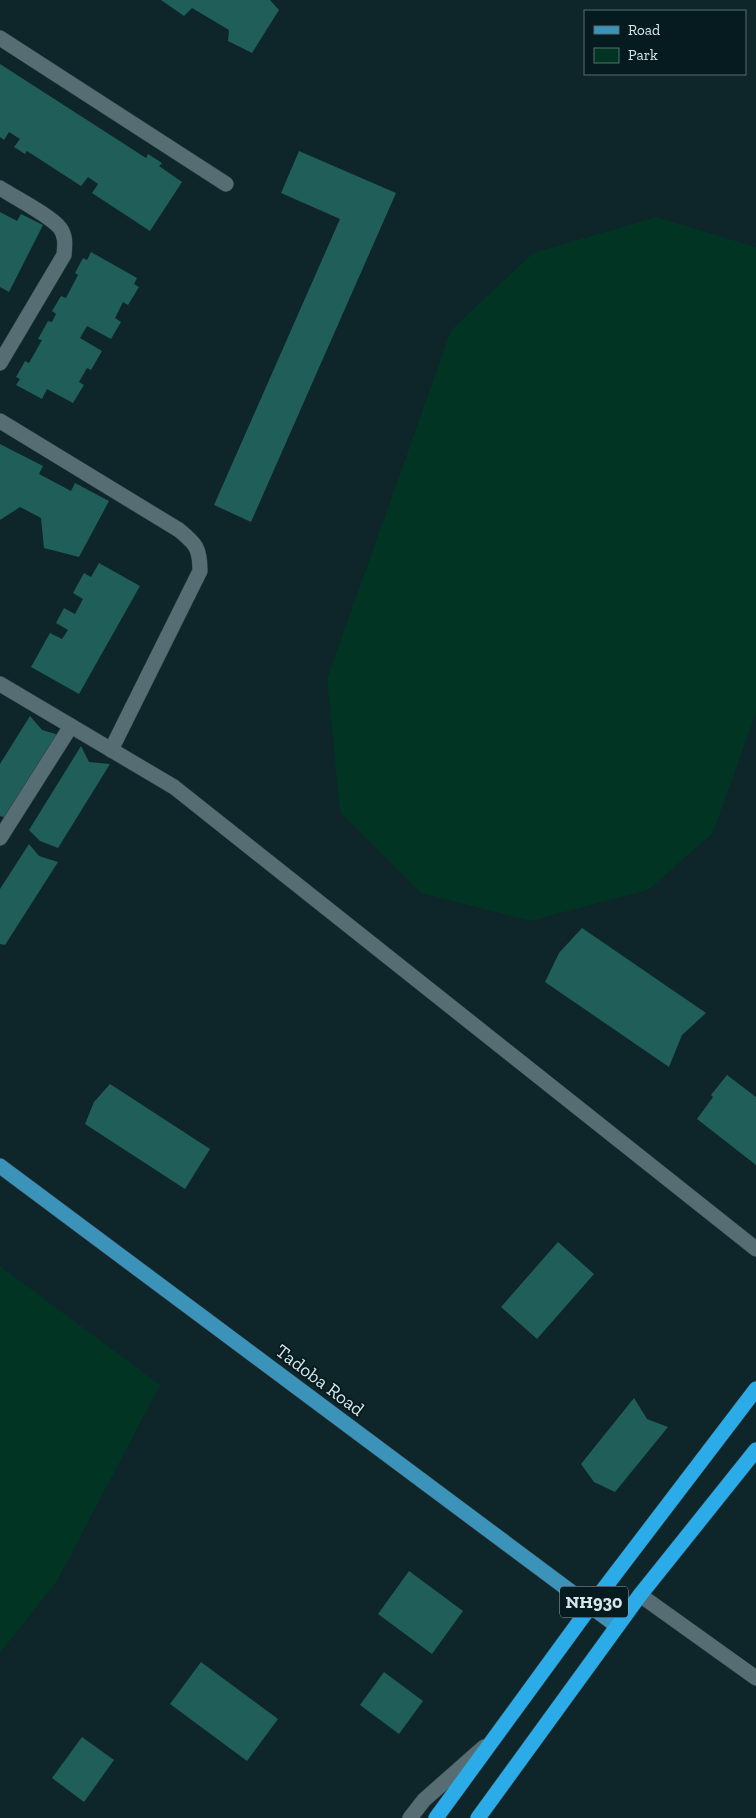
<svg xmlns="http://www.w3.org/2000/svg" width="756" height="1818" font-family="'Zilla Slab',serif">
<rect width="100%" height="100%" fill="#0e2529"/>
<g fill="#013423">
<polygon points="656,217 756,247 756,713 713,833 648,890 530,921 421,893 340,812 327,679 451,330 533,253"/>
<polygon points="0,1266 160,1385 57,1581 0,1653"/>
</g>
<g fill="#205e59">
<polygon points="161,0 270,0 279,10 252,53 228,41 229,30 192,8 184,16"/>
<polygon points="0,64 146,158 148,154 162,163 159,166 182,182 150,231 92,193 98,184 88,177 81,186 27,151 25,154 14,147 20,139 9,132 4,140 0,137"/>
<polygon points="299,151 396,193 251,522 214,505 340,219 281,193"/>
<polygon points="0,212 17,221 21,214 43,225 9,292 0,287"/>
<polygon points="91,252 137,278 134,284 139,287 128,305 123,302 115,318 121,322 111,339 87,326 80,338 102,351 91,370 87,368 79,382 84,385 73,403 47,389 42,399 16,385 20,379 16,377 25,361 29,363 42,340 38,339 48,321 52,322 56,314 52,311 61,296 66,298 78,275 75,273 83,258 87,260"/>
<polygon points="0,444 43,466 39,474 71,491 75,483 109,501 79,557 44,548 41,518 20,507 0,520"/>
<polygon points="99,563 140,586 79,694 31,667 50,633 62,639 68,630 56,623 64,608 75,614 83,599 73,593 84,573 91,577"/>
<polygon points="30,716 42,730 59,735 6,818 0,816 0,764"/>
<polygon points="81,746 89,762 110,764 58,848 40,841 29,830"/>
<polygon points="29,844 39,856 58,862 5,945 0,944 0,889"/>
<polygon points="582,928 706,1013 682,1035 669,1067 545,982 559,953"/>
<polygon points="727,1075 756,1097 756,1165 697,1119 713,1097 711,1095"/>
<polygon points="110,1084 210,1149 185,1189 85,1124 94,1102"/>
<polygon points="558,1242 594,1274 537,1339 501,1307"/>
<polygon points="634,1398 647,1419 668,1427 615,1492 594,1482 581,1464"/>
<polygon points="409,1571 463,1611 432,1654 378,1614"/>
<polygon points="201,1662 278,1719 247,1761 170,1704"/>
<polygon points="384,1672 423,1701 399,1734 360,1705"/>
<polygon points="82,1737 114,1760 84,1802 52,1778"/>
</g>
<g fill="none" stroke-linecap="round" stroke-linejoin="round">
<defs>
<g id="minor">
<polyline points="0,38 226,184"/>
<path d="M0,188C14,197 51,216 60,228C66,236 65,245 64,255L0,363"/>
<path d="M0,421L179,530C196,544 200,548 200,571L111,750"/>
<polyline points="0,684 174,787 756,1249"/>
<polyline points="0,838 71,726"/>
<polyline points="640,1595 756,1678"/>
<polyline points="410,1818 424,1800 484,1747"/>
</g>
<polyline id="major" points="0,1166 617,1626"/>
<g id="highway">
<polyline points="436,1818 590,1607 756,1389"/>
<polyline points="478,1818 640,1595 756,1450"/>
</g>
</defs>
<use href="#minor" stroke="#303e41" stroke-width="16"/>
<use href="#major" stroke="#303e41" stroke-width="16"/>
<use href="#highway" stroke="#303e41" stroke-width="16"/>
<use href="#minor" stroke="#566e73" stroke-width="15"/>
<use href="#major" stroke="#3c93b9" stroke-width="15"/>
<use href="#highway" stroke="#2bace8" stroke-width="15"/>
</g>
<g text-anchor="middle" dominant-baseline="central" stroke-width="4" stroke-linejoin="round" paint-order="stroke">
<rect fill="#051b20" stroke="#99a9ad" stroke-width="1" x="560" y="1586.5" width="68" height="31" rx="4"/>
<g font-size="18" font-weight="bold" fill="#d9e6e9">
<text x="594" y="1602">NH930</text>
</g>
<g font-size="19" fill="#d9e6e9" stroke="#051b20">
<text transform="translate(320 1380) rotate(37)">Tadoba Road</text>
</g>
</g>
<rect x="584" y="10" width="162" height="65" fill="#051b20" stroke="#5a6c70"/>
<rect x="594" y="26" width="25" height="8" fill="#3c93b9" stroke="#5a6c70"/>
<text x="628" y="35" font-size="15" fill="#d9e6e9">Road</text>
<rect x="594" y="48" width="25" height="15" fill="#013423" stroke="#5a6c70"/>
<text x="628" y="60" font-size="15" fill="#d9e6e9">Park</text>
</svg>
